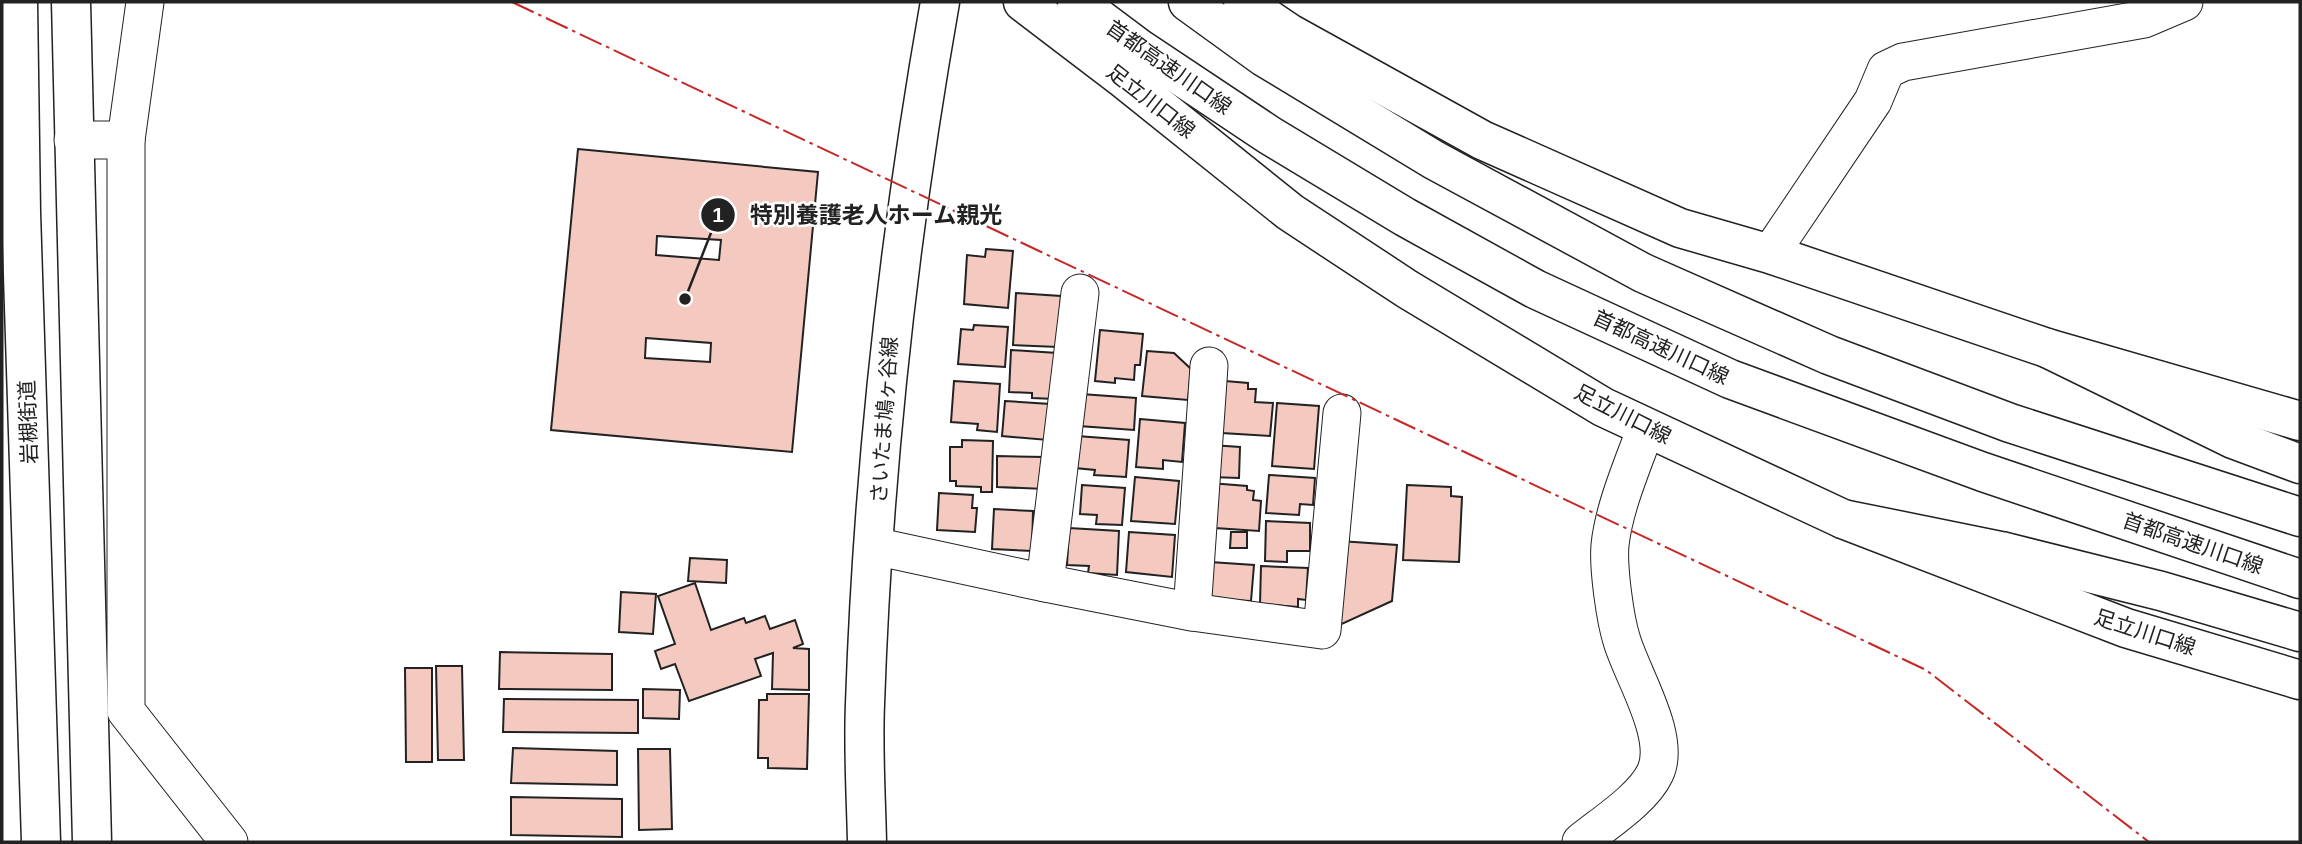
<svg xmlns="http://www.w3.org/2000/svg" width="2302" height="844" font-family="Arial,'Noto Sans JP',sans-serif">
<rect width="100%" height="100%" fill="#fff"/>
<g fill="#f3c9c0" stroke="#222" stroke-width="2" fill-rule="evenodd">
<path d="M578,149L818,172L792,452L551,430ZM657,236L721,240L719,260L656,255ZM646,338L711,343L710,362L645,358Z"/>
<polygon points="986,249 1013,251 1008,308 964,304 967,255 985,257"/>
<polygon points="1016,293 1061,296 1058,347 1013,345"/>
<polygon points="974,325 1008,327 1005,367 958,364 961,329 973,330"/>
<polygon points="1100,330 1143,334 1140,365 1135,365 1134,380 1115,378 1115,383 1095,381"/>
<polygon points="1011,350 1057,353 1055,399 1032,398 1032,393 1009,392"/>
<polygon points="1147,351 1174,353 1191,369 1188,400 1142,396"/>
<polygon points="954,381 1000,384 997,432 977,430 978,424 951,422"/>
<polygon points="1225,381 1248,383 1248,389 1256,389 1255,402 1273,403 1270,436 1222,433"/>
<polygon points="1081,394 1136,398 1134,430 1079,426"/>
<polygon points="1005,401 1050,404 1048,440 1002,436"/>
<polygon points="1277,403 1319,406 1314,469 1272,466"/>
<polygon points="1140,419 1185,423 1182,462 1163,460 1163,469 1136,467"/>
<polygon points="1077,436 1129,440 1126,477 1094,475 1095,470 1075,468"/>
<polygon points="962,440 993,441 992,492 981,492 981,487 956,486 956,481 950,481 950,447 962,447"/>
<polygon points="1211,445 1240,447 1239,478 1210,477"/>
<polygon points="997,456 1045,457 1045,489 997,487"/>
<polygon points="1269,475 1315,478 1313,505 1300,504 1299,515 1266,513"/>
<polygon points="1135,477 1179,481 1175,524 1131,521"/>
<polygon points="1210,483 1247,486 1247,490 1254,491 1253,500 1261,501 1259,531 1215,528"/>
<polygon points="1082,485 1125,488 1122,525 1096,524 1097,515 1080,514"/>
<polygon points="1407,485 1451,487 1451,496 1462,497 1459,562 1403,560"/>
<polygon points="939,493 973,495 972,508 977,508 975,532 937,530"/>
<polygon points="994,509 1033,511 1032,551 992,549"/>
<polygon points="1266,521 1310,523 1310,551 1287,551 1287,562 1265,561"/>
<polygon points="1069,528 1119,531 1117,575 1088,573 1089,566 1067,565"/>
<polygon points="1129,532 1175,535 1172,577 1126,572"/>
<polygon points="1231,532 1247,532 1247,548 1230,548"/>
<polygon points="1340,541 1397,545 1392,601 1333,628"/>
<polygon points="690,558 727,560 726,583 688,581"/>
<polygon points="1210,562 1254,565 1251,601 1208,599"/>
<polygon points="1261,566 1308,568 1306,600 1298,599 1298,607 1260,604"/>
<polygon points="695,583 711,630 744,618 746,623 765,616 770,629 795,620 803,644 793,648 809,649 809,690 772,689 773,653 755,659 761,676 689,701 675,664 661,669 655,651 675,644 658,596"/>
<polygon points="621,592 656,594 653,634 619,632"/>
<polygon points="500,652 612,654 612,690 499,689"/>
<polygon points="436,666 462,666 464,760 438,760"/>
<polygon points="405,668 432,668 432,762 406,762"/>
<polygon points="643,689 680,690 679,719 643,718"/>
<polygon points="767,694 809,694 807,769 768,768 768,758 758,758 759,700 767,700"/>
<polygon points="504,699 638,700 638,733 503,732"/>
<polygon points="513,748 617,751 617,785 511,783"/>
<polygon points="638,749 670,749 672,829 639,830"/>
<polygon points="511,797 622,799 622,837 511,835"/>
</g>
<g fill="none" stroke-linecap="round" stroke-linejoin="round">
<defs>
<g id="street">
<polyline points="73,140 126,140 126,711 229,842"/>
<polyline points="126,140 145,2"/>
<polyline points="1770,254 1873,101 1886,70 1903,62 2144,19 2184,2"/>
<polyline points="874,546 1045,583 1192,612 1322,630 1342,413"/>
<polyline points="1045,583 1080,293"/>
<polyline points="1192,612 1209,366"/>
<path d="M1581,842C1603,824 1643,799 1655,773C1672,738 1633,677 1622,641C1615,619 1608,568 1610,545C1614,507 1633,464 1646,428"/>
</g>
<g id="secondary">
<polyline points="1023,2 1124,79 1290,212 1407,289 1603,407 1843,519 2126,628 2300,680"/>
<polyline points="1243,2 1289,33 1482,140 1680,228 1770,254 2047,348 2300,421"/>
<path d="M867,842C866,796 863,750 865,704C873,468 899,234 940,2"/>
</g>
<g id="highway">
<polyline points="18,2 21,212 41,842"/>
<polyline points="71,2 92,842"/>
<polyline points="1077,2 1137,47 1269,135 1405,217 1535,289 1730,379 1983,472 2300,579"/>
<polyline points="1188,2 1264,57 1434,160 1643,273 1829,355 2010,423 2300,517"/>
<polyline points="2047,348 2233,439 2300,464"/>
<polyline points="1843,519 2001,551 2161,591 2300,632"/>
</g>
</defs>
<use href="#street" stroke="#222" stroke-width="39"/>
<use href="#secondary" stroke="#222" stroke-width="41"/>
<use href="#highway" stroke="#222" stroke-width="41"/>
<use href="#street" stroke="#fff" stroke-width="37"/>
<use href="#secondary" stroke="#fff" stroke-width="38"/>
<use href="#highway" stroke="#fff" stroke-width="38"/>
<polyline stroke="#c62828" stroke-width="2" stroke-dasharray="24 5 3.5 5" stroke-linecap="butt" points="512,2 1926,670 2149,842"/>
</g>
<g text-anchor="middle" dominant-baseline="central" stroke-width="5" stroke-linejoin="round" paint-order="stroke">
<g font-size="21" fill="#222" stroke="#fff">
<text transform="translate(1169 67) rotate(35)">首都高速川口線</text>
<text transform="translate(1151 101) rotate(38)">足立川口線</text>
<text transform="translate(1661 347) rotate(25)">首都高速川口線</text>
<text transform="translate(1623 414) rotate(27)">足立川口線</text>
<text transform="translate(884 420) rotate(-86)">さいたま鳩ヶ谷線</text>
<text transform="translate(28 422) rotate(-92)">岩槻街道</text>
<text transform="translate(2193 543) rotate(19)">首都高速川口線</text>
<text transform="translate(2145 632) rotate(18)">足立川口線</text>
</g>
</g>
<path fill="none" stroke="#222" stroke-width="2.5" d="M685 299L718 215"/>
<g fill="#222" stroke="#fff" stroke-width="2.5">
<circle cx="685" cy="299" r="7"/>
<circle cx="718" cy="215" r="18"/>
</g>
<g font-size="21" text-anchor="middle" font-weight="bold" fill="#fff">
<text x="718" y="222">1</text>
</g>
<g font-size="23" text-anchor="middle" font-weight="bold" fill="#222" stroke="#fff" stroke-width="5" stroke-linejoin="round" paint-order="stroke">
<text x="876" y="223">特別養護老人ホーム親光</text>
</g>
<rect width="2302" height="844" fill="none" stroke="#222222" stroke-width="7"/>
</svg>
